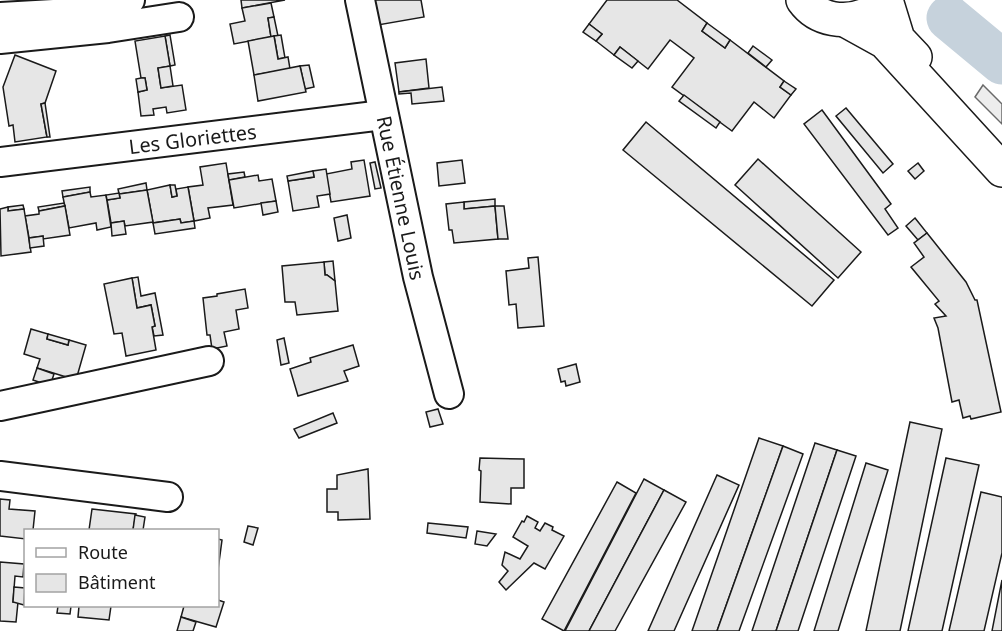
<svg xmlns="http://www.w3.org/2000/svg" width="1002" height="631" font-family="'Noto Sans',sans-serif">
<rect width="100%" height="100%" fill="#fff"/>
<polygon fill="#ededed" stroke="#6a6a6a" stroke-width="1.5" points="983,85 1002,104 1002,124 975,97"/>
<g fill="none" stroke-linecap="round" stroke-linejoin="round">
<polyline stroke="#c6d2dc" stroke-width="45" points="949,18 1002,62"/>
</g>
<g fill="#e6e6e6" stroke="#1a1a1a" stroke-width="1.5">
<polygon points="241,0 285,0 242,8"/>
<polygon points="374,0 421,0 424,17 378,25"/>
<polygon points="607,0 677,0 707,23 702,31 725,48 730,40 784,81 780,87 791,95 774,118 754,102 732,131 672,87 694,58 670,40 648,69 620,47 614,55 596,41 602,34 589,24"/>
<polygon points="271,3 274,17 268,18 271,37 234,44 230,24 245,21 242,8"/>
<polygon points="274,17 278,36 271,37 268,18"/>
<polygon points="707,23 730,40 725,48 702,31"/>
<polygon points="589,24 602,34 596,41 583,32"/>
<polygon points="170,35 175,65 170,66 165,36"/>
<polygon points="281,35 285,58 278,59 274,36"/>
<polygon points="165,36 170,66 158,68 161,88 182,85 186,110 167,113 166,107 153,109 154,115 141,116 138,92 147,90 145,78 141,78 135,41"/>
<polygon points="274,36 278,59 288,57 290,69 254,75 248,41"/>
<polygon points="753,46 772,60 766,67 748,53"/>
<polygon points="620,47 638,61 632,68 614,55"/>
<polygon points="15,55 56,71 45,103 41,104 47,137 15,142 13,125 9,126 3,87"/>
<polygon points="426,59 429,88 399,92 395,63"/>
<polygon points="309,65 314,87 305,89 300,66"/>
<polygon points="170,66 173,86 161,88 158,68"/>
<polygon points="300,66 306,92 258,101 254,75"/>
<polygon points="141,78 145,78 147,90 138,92 136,79"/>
<polygon points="784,81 796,89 791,95 780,87"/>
<polygon points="442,87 444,101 412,104 411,93 399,94 399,92"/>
<polygon points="684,95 720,122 716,128 679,101"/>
<polygon points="45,103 50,137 47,137 41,104"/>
<polygon points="846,108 893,164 883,173 836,116"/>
<polygon points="822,110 891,204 885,209 898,228 888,235 804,124"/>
<polygon points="646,122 834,280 812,306 623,150"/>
<polygon points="758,159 861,252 838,278 735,185"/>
<polygon points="364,160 370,196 331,202 326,174 352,169 351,162"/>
<polygon points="462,160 465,183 439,186 437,163"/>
<polygon points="375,162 381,188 375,189 370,163"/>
<polygon points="226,163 233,205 208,208 210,218 194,221 188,187 203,185 200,167"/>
<polygon points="918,163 924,171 915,179 908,171"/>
<polygon points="326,169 330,194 317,196 319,207 293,211 288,181 314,177 313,171"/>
<polygon points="313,171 314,177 288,181 287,176"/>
<polygon points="244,172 245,177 229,180 228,174"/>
<polygon points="258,175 259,181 272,179 276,201 234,208 229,180"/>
<polygon points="146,183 147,190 119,194 118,189"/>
<polygon points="170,185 172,197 177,196 176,189 188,187 194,221 181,223 180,219 153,223 147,190"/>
<polygon points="170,185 175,185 177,196 172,197"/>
<polygon points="90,187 90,192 63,197 62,191"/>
<polygon points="147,190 153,222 125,226 124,221 111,223 107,200 120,198 119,194"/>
<polygon points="90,192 91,197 106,195 111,227 97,230 96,223 69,228 63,197"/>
<polygon points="119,193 120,198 107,200 106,195"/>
<polygon points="495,199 495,206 464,209 464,202"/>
<polygon points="276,201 278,212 263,215 261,203"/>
<polygon points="464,202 464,209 495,206 498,239 454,243 452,230 449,230 446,204"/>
<polygon points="64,203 65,206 39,211 38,207"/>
<polygon points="23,205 24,209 8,211 8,207"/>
<polygon points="65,206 70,235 43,239 43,236 29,238 25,216 39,214 39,211"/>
<polygon points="495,206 504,206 508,239 498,239"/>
<polygon points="8,207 8,211 24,209 31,252 1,256 0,209"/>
<polygon points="347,215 351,238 338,241 334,218"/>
<polygon points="915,218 927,233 918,240 906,226"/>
<polygon points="180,219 181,223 194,221 195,228 155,234 153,223"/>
<polygon points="124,221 126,234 112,236 111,223"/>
<polygon points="927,233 966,282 975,300 977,300 1001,412 971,419 970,416 963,418 959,400 952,402 938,328 934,318 946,316 935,304 939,301 911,267 924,257 914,243"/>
<polygon points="43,236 44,246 30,248 29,238"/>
<polygon points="538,257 544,326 518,328 516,304 509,305 506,271 529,268 528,258"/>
<polygon points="333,261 335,281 327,275 325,275 324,262"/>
<polygon points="324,262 325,275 327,275 335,281 338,311 297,315 295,302 285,302 282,266"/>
<polygon points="138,277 141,296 155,293 163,335 154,336 152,327 155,326 151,305 137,308 132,278"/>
<polygon points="132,278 137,308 151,305 155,326 152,327 156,350 126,356 122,333 114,334 104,284"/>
<polygon points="245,289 248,308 236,310 239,329 224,332 227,346 212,349 210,335 207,335 203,298 217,296 217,294"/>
<polygon points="31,329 48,334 47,339 68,345 69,340 86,345 76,380 37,368 40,359 24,354"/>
<polygon points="48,334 69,340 68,345 47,339"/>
<polygon points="284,338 289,363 281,365 277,340"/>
<polygon points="353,345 359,366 344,371 348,381 298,396 290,369 311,362 310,358"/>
<polygon points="576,364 580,382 566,386 565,381 561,382 558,369"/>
<polygon points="37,368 54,374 50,386 33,380"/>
<polygon points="438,409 443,424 430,427 426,412"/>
<polygon points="333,413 337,423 299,438 294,429"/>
<polygon points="910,422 942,429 900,631 866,631"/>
<polygon points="759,438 783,446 717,631 692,631"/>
<polygon points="815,443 837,450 776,631 752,631"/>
<polygon points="783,446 803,454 739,631 717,631"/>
<polygon points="837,450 856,456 798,631 776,631"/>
<polygon points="480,458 524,459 524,488 511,488 511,504 480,502 481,471 479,470"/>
<polygon points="946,458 979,465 942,631 908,631"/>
<polygon points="866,463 888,470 838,631 814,631"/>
<polygon points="368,469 370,519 338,520 338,512 327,512 327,489 337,489 337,475"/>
<polygon points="717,475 739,485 674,631 648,631"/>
<polygon points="644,479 664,490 589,631 565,631"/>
<polygon points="617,482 636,493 564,631 542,619"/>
<polygon points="664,490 686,502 615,631 589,631"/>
<polygon points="981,492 1002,497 1002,553 984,631 949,631"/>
<polygon points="0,499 10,500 9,509 35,511 33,530 26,530 26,539 0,536"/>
<polygon points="92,509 136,514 133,530 89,530"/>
<polygon points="135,515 145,517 143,530 133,530"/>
<polygon points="527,516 538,522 535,528 540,531 545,523 553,527 552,530 564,536 545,569 534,563 506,590 499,582 508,571 502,565 505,552 520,559 528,546 513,537 522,521 524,522"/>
<polygon points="428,523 468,527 466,538 427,533"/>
<polygon points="248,526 258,528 253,545 244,542"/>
<polygon points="477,531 496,534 487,546 475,544"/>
<polygon points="218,539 222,540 218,570"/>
<polygon points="0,562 24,564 23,577 15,576 13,602 18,602 16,622 0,621"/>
<polygon points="1002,580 1002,631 992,631"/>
<polygon points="14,587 25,588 24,605 13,602"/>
<polygon points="218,600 224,602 216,627 181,617 184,606 218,606"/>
<polygon points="58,606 71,606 70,614 57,613"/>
<polygon points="79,606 111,606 109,620 78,617"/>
<polygon points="181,617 196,622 193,631 177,631"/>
</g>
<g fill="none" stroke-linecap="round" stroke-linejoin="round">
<defs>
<g id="minor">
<path id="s1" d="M360,0L418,277L449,394"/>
<polyline points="0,17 107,11 130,0"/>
<polyline points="0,39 108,28 179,17"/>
<path id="s2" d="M0,162L383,115"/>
<polyline points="0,406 209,361"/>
<polyline points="0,476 168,497"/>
</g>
<g id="major">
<path d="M803,0C818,21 846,24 868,14"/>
<polyline points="886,0 898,39 915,57"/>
<polyline points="847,21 885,42 1002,170"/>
</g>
</defs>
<use href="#minor" stroke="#1a1a1a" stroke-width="32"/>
<use href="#major" stroke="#1a1a1a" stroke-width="36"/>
<use href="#minor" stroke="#fff" stroke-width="28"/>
<use href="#major" stroke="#fff" stroke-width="33"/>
</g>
<g text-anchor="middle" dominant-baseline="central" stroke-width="4.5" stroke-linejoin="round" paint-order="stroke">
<g font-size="20" fill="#1a1a1a" stroke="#fff">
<text stroke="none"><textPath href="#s2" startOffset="194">Les Gloriettes</textPath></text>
<text stroke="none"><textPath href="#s1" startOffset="202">Rue Étienne Louis</textPath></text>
</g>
</g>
<rect x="24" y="529" width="195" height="78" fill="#ffffff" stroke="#a3a3a3" stroke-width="1.5"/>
<rect x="36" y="548" width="30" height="9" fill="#ffffff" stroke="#a3a3a3" stroke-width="1.5"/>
<text x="78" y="559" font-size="18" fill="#1a1a1a">Route</text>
<rect x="36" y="574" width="30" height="18" fill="#e6e6e6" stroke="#a3a3a3" stroke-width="1.5"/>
<text x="78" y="589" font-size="18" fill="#1a1a1a">Bâtiment</text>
</svg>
